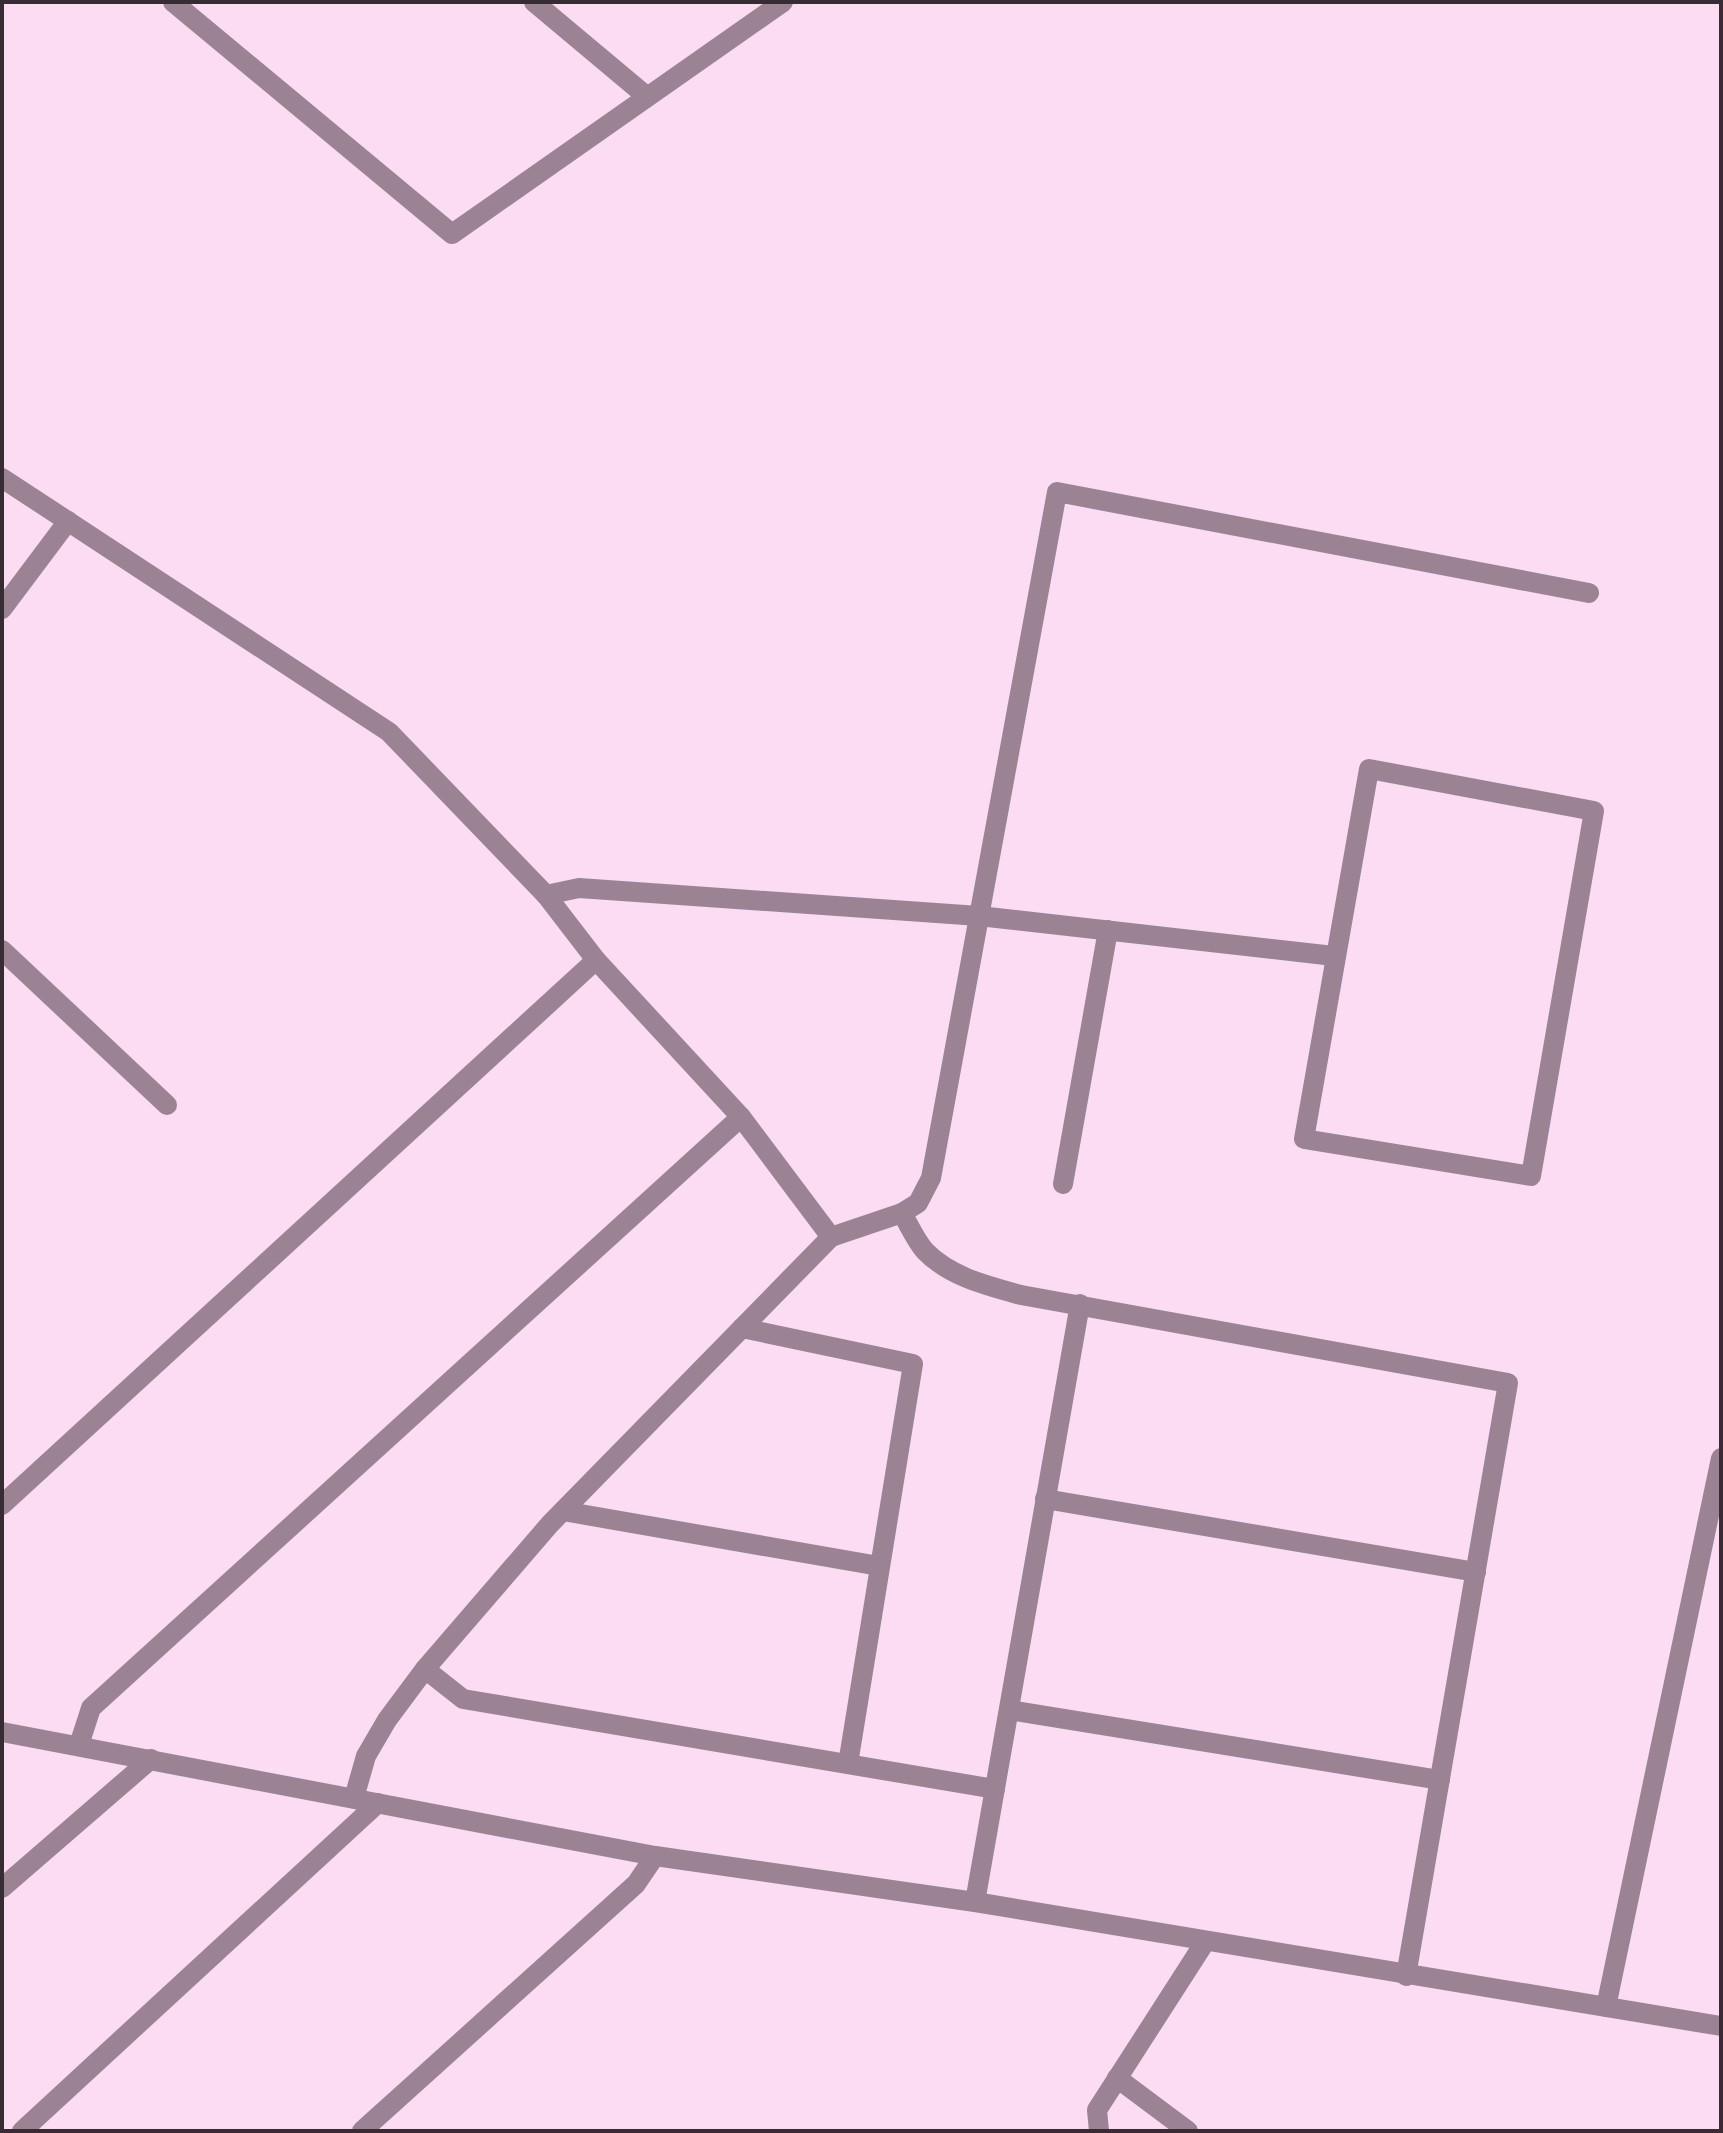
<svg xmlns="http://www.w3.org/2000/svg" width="1723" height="2133" font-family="'PT Serif',serif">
<rect width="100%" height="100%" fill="#fbdcf2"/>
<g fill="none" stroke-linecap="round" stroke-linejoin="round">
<g stroke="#9b8394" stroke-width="20">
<polyline points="173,2 452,234 783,2"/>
<polyline points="534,2 645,95"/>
<polyline points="2,478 389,732 546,895 596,960 741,1117 831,1237"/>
<polyline points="2,609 68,521"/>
<polygon points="1369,769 1594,811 1531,1176 1304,1139"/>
<polyline points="546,895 579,888 979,916 1334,956"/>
<polyline points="2,950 167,1105"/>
<polyline points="1063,1184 1108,930"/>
<path d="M902,1213C909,1225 916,1241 925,1251C950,1277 988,1286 1021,1295L1508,1383L1406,1976"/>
<polyline points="742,1328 913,1364 848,1764"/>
<polyline points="1045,1499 1476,1572"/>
<polyline points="2,1505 596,960"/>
<polyline points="563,1511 879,1566"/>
<polyline points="425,1669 463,1699 995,1789"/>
<polyline points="1009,1710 1440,1780"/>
<polyline points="2,1732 655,1856 975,1902 1721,2026"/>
<polyline points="79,1745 91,1708 741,1117"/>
<polyline points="354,1798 366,1756 387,1720 425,1669 550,1524 831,1237 902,1213 918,1203 931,1178 1057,492 1589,593"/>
<polyline points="2,1888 151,1759"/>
<polyline points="975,1902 1080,1304"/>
<polyline points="1606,2007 1721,1458"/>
<polyline points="1117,2078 1188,2131"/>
<polyline points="22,2131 378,1803"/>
<polyline points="362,2131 636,1884 655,1856"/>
<polyline points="1099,2131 1097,2110 1205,1942"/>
</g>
</g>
<rect width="1723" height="2133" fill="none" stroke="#372b34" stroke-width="8"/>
</svg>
